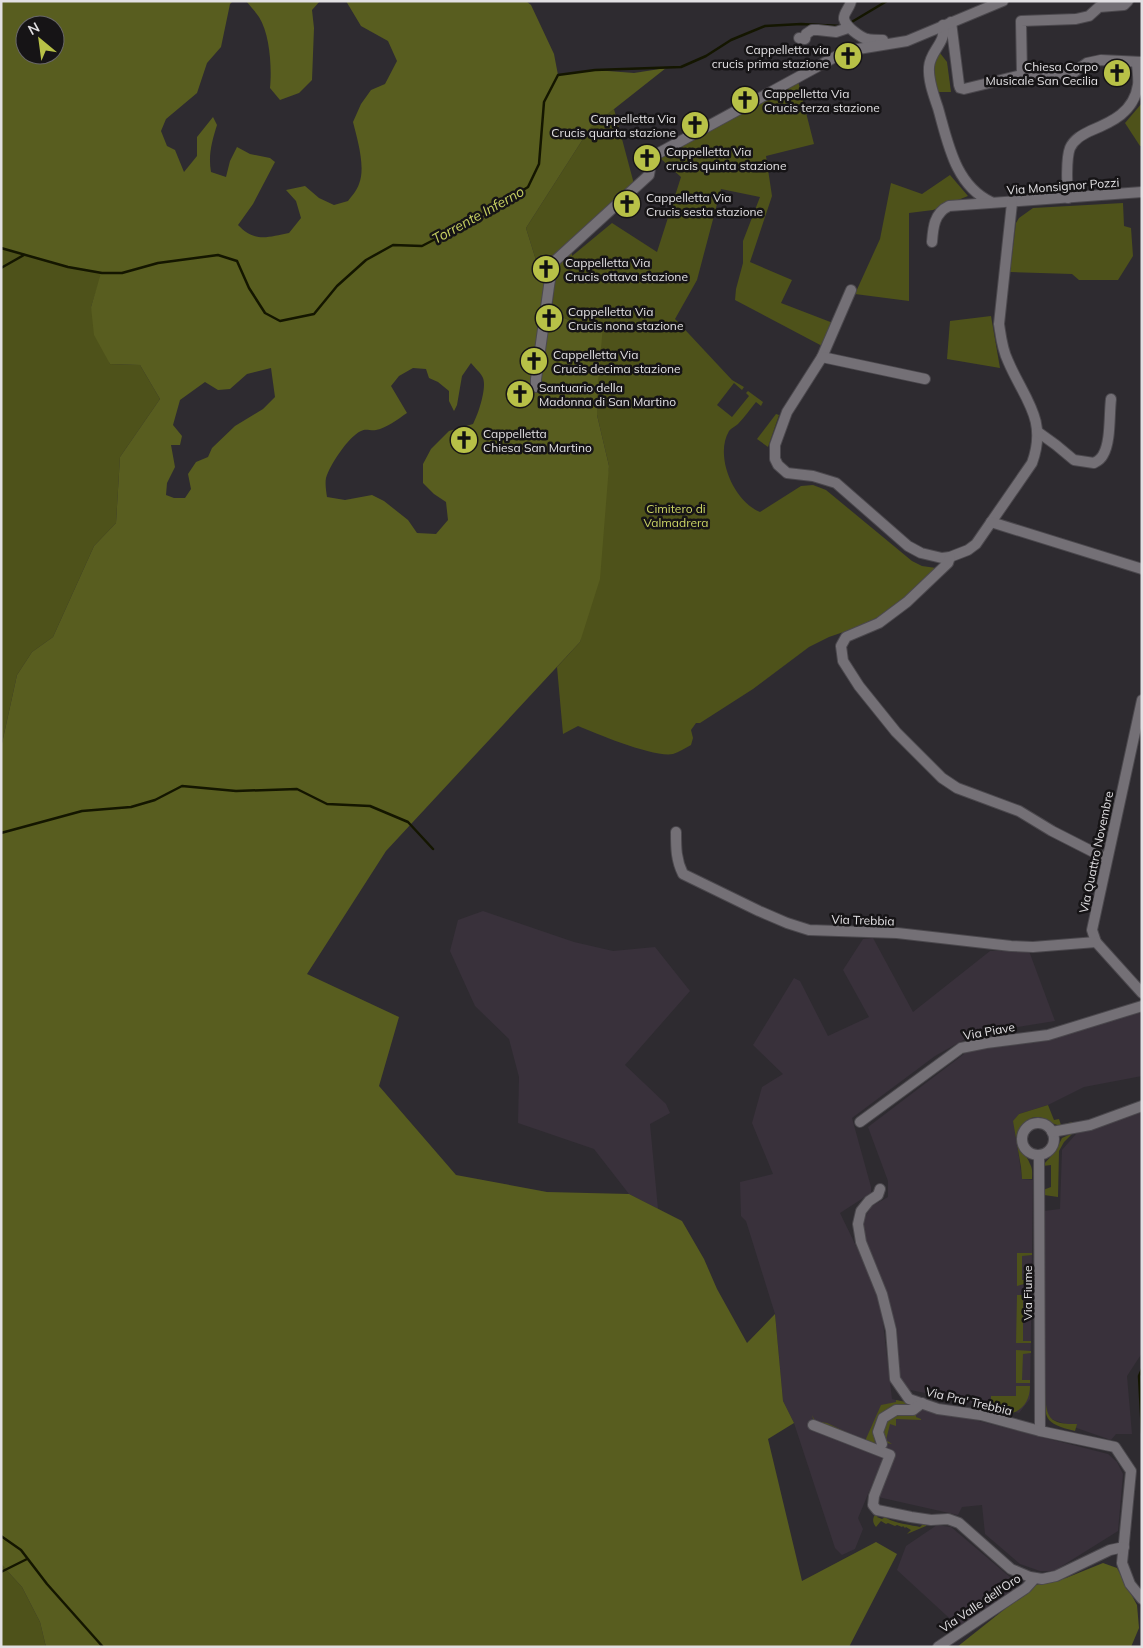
<svg xmlns="http://www.w3.org/2000/svg" width="1143" height="1648" font-family="Mulish,sans-serif">
<rect width="100%" height="100%" fill="#2e2b30"/>
<g fill="#39313b">
<polygon points="483,911 574,942 613,951 655,947 690,991 625,1065 666,1104 670,1113 650,1124 658,1209 629,1194 594,1149 518,1123 519,1077 509,1039 475,1006 450,951 458,920"/>
<polygon points="873,938 913,1012 990,951 1029,951 1055,1021 974,1034 935,1056 852,1118 871,1187 871,1193 840,1213 873,1281 881,1306 892,1399 1108,1454 1117,1462 1123,1474 1118,1531 1054,1571 1040,1571 1020,1564 985,1534 982,1505 962,1507 958,1515 878,1497 886,1451 858,1518 863,1529 855,1549 842,1555 835,1548 794,1423 783,1401 775,1314 746,1221 741,1216 740,1182 773,1174 752,1123 762,1087 783,1074 753,1045 794,978 800,981 828,1036 869,1017 843,970 863,939"/>
<polygon points="1142,1009 1142,1076 1084,1087 1048,1105 1019,1114 1014,1121 1022,1179 1033,1180 1030,1399 1019,1413 906,1389 900,1379 897,1328 869,1259 862,1231 864,1219 872,1206 888,1197 888,1181 868,1127 968,1051 1046,1041"/>
<polygon points="1142,1109 1142,1353 1127,1376 1132,1434 1116,1434 1111,1440 1051,1419 1044,1409 1044,1211 1060,1209 1062,1150 1076,1134"/>
<polygon points="937,1525 951,1527 1017,1583 1016,1591 959,1627 897,1570 906,1546"/>
</g>
<g fill="#4e521a">
<polygon points="933,53 940,53 947,62 951,92 937,92 929,74"/>
<path d="M798,81L814,144L766,156L772,196L750,262L792,280L781,303L833,323L824,347L735,300L736,289L743,263V241L760,197L721,189L697,280L675,319L732,380L744,387L742,390L734,383L717,405L732,417L749,396L746,393L748,391L763,402L761,406L756,402C750,409 745,417 738,424C736,426 731,428 729,431C714,456 734,502 760,512L801,486L813,485L826,490L912,561L922,566L936,568L900,602L884,614L858,627L829,637L809,647L753,689L700,723H696L691,730L693,738L691,745C685,748 679,752 673,754C655,758 597,734 578,726L563,734L557,667L580,642L609,466L597,415V393L581,325L552,313L555,274L559,263L572,249V256L612,223L657,252L681,177L660,158Z"/>
<polygon points="1142,103 1142,146 1140,146 1125,123"/>
<polygon points="614,109 634,184 552,261 544,275 539,270 526,228 590,128"/>
<polygon points="950,175 968,196 933,210 909,213 909,301 855,294 880,239 891,183 922,194"/>
<polygon points="1123,203 1124,226 1131,228 1133,256 1118,280 1079,280 1072,274 1010,272 1016,223 1019,218 1033,208"/>
<polygon points="1,248 68,267 102,273 91,307 110,364 140,365 160,399 120,457 116,523 94,546 53,637 32,652 17,675 1,748"/>
<polygon points="991,316 1000,368 947,359 950,321"/>
<polygon points="776,414 779,415 768,447 757,439"/>
<path d="M1048,1105L1054,1120L1059,1119L1061,1125L1072,1122L1073,1124C1067,1125 1062,1127 1057,1125C1049,1122 1045,1116 1035,1117C1030,1118 1025,1121 1022,1125C1008,1142 1025,1150 1030,1164C1033,1169 1032,1174 1032,1179H1022L1021,1167L1013,1121L1019,1114Z"/>
<polygon points="1073,1133 1064,1142 1059,1151 1058,1197 1044,1195 1043,1190 1051,1187 1051,1165 1043,1166 1044,1164 1055,1152 1062,1138"/>
<polygon points="1017,1253 1032,1253 1032,1255 1022,1256 1022,1280 1031,1280 1031,1282 1017,1286"/>
<polygon points="1017,1295 1031,1295 1031,1296 1023,1297 1023,1341 1031,1341 1031,1343 1016,1343"/>
<polygon points="1016,1350 1031,1351 1031,1353 1023,1354 1022,1380 1030,1380 1030,1383 1016,1383"/>
<path d="M1016,1386H1030C1030,1408 1013,1419 993,1411L991,1406V1396H1016Z"/>
<path d="M1045,1387C1046,1415 1046,1425 1077,1424L1075,1431C1043,1423 1045,1419 1044,1388Z"/>
<path d="M896,1400L911,1403V1406C884,1404 872,1417 875,1444L814,1422L812,1415L815,1421L827,1423L865,1441L881,1405L896,1402Z"/>
<polygon points="916,1414 916,1417 921,1419 921,1420 896,1419 896,1426 890,1424 886,1440 892,1444 887,1443 882,1434 887,1420 894,1415"/>
<path d="M881,1512L877,1517L882,1519L885,1517C892,1523 911,1525 920,1527L925,1522L927,1524L926,1526L907,1534L911,1530L906,1527L905,1528L903,1526L902,1527L897,1525L895,1526L888,1523L886,1524L881,1521L876,1527C872,1522 872,1517 877,1513Z"/>
<polygon points="1,1564 22,1587 40,1622 46,1647 1,1647"/>
</g>
<g fill="#585d1f" fill-rule="evenodd">
<path d="M1,1H233L230,4L221,47L207,63L197,93L166,119L161,131L167,146L175,150L184,172L197,156V137L213,117L217,125C212,141 208,155 211,172L226,177L230,161L237,147L250,154L270,158L275,162L253,204L238,225C255,243 268,237 289,233L301,218L296,201L286,190L305,186L319,198L334,205L348,201C352,196 357,190 359,184C366,167 357,138 353,122L361,104L371,90L385,84L397,61L388,41L361,26L346,1H526L531,5L554,54L558,75L595,70L634,73L666,68L590,128L526,228L539,270C548,280 544,298 547,311L581,325L603,326L597,393V415L609,466L600,579L580,642L386,851L307,974L399,1017L379,1086L456,1175L547,1192L629,1194L682,1221L704,1259L717,1289L747,1343L775,1314L783,1401L794,1423L768,1439L802,1581L876,1542L897,1554L849,1647H46L40,1622L22,1587L1,1564V748L17,675L32,652L53,637L94,546L116,523L120,457L160,399L140,365L110,364L94,335L91,307L101,273L68,267L1,248ZM25,25H55V55H25ZM471,363C474,367 481,373 483,378C487,388 478,415 473,424L449,431L431,449L423,464V483L434,494L446,502L448,520L436,534L417,533L408,520L384,501L372,495L345,500L327,497C326,491 325,483 326,478C330,465 348,437 361,431C366,428 370,431 376,430C387,428 398,419 407,413L391,386L399,376L413,368L426,369L429,378L438,382L449,391V401L454,411L457,405L462,376ZM271,368L275,397L263,409L235,426L212,448L208,457L196,462L188,474L191,489L185,498H174L166,495L167,483L175,467L171,445H180L182,436L173,425L180,400L205,382L218,390L230,389L247,374Z"/>
<path d="M246,1H320L312,10L314,28L312,80L299,93L280,100L270,88C272,68 270,34 259,17C255,11 250,6 246,1Z"/>
<polygon points="1103,1563 1117,1568 1137,1605 1139,1628 1131,1647 957,1647 1035,1585 1066,1578"/>
</g>
<g fill="none" stroke-linecap="round" stroke-linejoin="round">
<g stroke="#141600" stroke-width="2.5">
<polyline points="850,23 887,1"/>
<polyline points="1,248 68,267 102,273 122,273 158,263 218,255 237,261 249,288 265,313 280,321 314,314 337,286 366,260 393,245 422,246 493,209 528,187 539,164 544,102 558,75 595,70 681,67 706,56 731,40 765,26 801,24 840,26"/>
<polyline points="1,268 24,255"/>
<polyline points="1,833 82,811 131,807 155,800 182,786 236,791 297,789 327,804 370,806 408,822 433,849"/>
<polyline points="1142,1369 1139,1376 1142,1433"/>
<polyline points="1,1536 21,1550 47,1584 103,1647"/>
<polyline points="1,1572 27,1559"/>
</g>
<defs>
<g id="minor">
<path d="M851,1C850,8 843,13 844,19C846,27 860,37 867,39C872,40 878,40 883,40"/>
<polyline points="951,22 959,85 960,88 964,89 1022,75 1070,75 1087,63 1101,60 1142,62"/>
<path d="M943,25C947,43 930,50 929,67C928,81 934,96 938,108C948,143 955,185 991,202"/>
<polyline points="799,38 805,39 806,34 812,30 818,30 836,32 848,28"/>
<polyline points="1022,75 1021,21 1076,19 1089,16 1099,7 1124,5 1128,1"/>
<path d="M1068,198C1067,186 1066,158 1070,148C1074,139 1082,135 1090,131C1112,122 1134,112 1138,85C1139,78 1137,69 1137,62"/>
<path d="M932,242C933,228 934,213 949,206L1142,192"/>
<path d="M851,290L822,357L787,412L775,445V459L778,465L787,473L813,476L836,483L908,546L921,553L942,558L950,557L968,550L976,544L1032,463C1048,419 1024,399 1008,361C1002,349 1001,337 999,324L1012,203"/>
<polyline points="822,357 925,379"/>
<polyline points="536,387 536,379 549,286 552,267 556,260 649,175 651,163 657,154 846,51 907,41 1003,1"/>
<path d="M1038,432L1056,445L1074,460L1094,463C1098,461 1101,459 1103,455C1111,442 1109,415 1111,399"/>
<polyline points="991,522 1142,569"/>
<polyline points="950,557 948,563 907,602 879,623 846,637 841,646 843,661 859,686 896,732 942,778 957,788 1019,811 1052,831 1107,859"/>
<polyline points="1142,700 1092,930 1096,942 1142,993"/>
<path d="M676,832C676,848 676,860 683,874L759,911L787,923L809,930L897,933L1011,946L1033,947L1096,942"/>
<polyline points="860,1122 961,1048 986,1043 1048,1035 1142,1006"/>
<circle cx="1038" cy="1139" r="16"/>
<polyline points="1052,1132 1090,1125 1142,1106"/>
<polyline points="1039,1155 1040,1431"/>
<polyline points="880,1189 878,1195 869,1201 861,1211 858,1224 861,1242 882,1294 891,1330 895,1379 909,1399 938,1409 981,1415 1040,1431 1115,1447 1131,1471 1122,1563 1130,1584 1142,1599"/>
<polyline points="813,1425 890,1455 874,1496 873,1505 877,1510 911,1517 931,1520 948,1519 959,1523 1011,1569 1030,1577 1042,1579 1056,1576 1110,1550 1124,1547"/>
<polyline points="882,1444 878,1432 883,1418 896,1410 913,1410 922,1403"/>
<polyline points="938,1647 1026,1588 1035,1578"/>
</g>
</defs>
<use href="#minor" stroke="#4b484d" stroke-width="12"/>
<use href="#minor" stroke="#747076" stroke-width="10"/>
</g>
<defs>
<symbol id="church-disc" viewBox="-11 -11 22 22"><circle r="9.5" fill="#b8c147" stroke="#161416"/><path d="M-1.2-6h2.4v3.5h3.3v2.4h-3.3V6h-2.4V-.1h-3.3v-2.4h3.3Z" fill="#111"/></symbol>
</defs>
<g fill-rule="evenodd">
<use href="#church-disc" x="832" y="40" width="32" height="32"/>
<use href="#church-disc" x="1101" y="57" width="32" height="32"/>
<use href="#church-disc" x="729" y="84" width="32" height="32"/>
<use href="#church-disc" x="679" y="109" width="32" height="32"/>
<use href="#church-disc" x="631" y="142" width="32" height="32"/>
<use href="#church-disc" x="611" y="188" width="32" height="32"/>
<use href="#church-disc" x="530" y="253" width="32" height="32"/>
<use href="#church-disc" x="533" y="302" width="32" height="32"/>
<use href="#church-disc" x="518" y="345" width="32" height="32"/>
<use href="#church-disc" x="504" y="378" width="32" height="32"/>
<use href="#church-disc" x="448" y="424" width="32" height="32"/>
</g>
<g text-anchor="middle" dominant-baseline="central" stroke-width="5" stroke-linejoin="round" paint-order="stroke">
<g font-size="12" fill="#e2e0e3" stroke="#161416" text-anchor="start">
<text x="829" y="49" text-anchor="end">Cappelletta via<tspan x="829" dy="14">crucis prima stazione</tspan></text>
<text x="1098" y="66" text-anchor="end">Chiesa Corpo<tspan x="1098" dy="14">Musicale San Cecilia</tspan></text>
<text x="764" y="93">Cappelletta Via<tspan x="764" dy="14">Crucis terza stazione</tspan></text>
<text x="676" y="118" text-anchor="end">Cappelletta Via<tspan x="676" dy="14">Crucis quarta stazione</tspan></text>
<text x="666" y="151">Cappelletta Via<tspan x="666" dy="14">crucis quinta stazione</tspan></text>
<text x="646" y="197">Cappelletta Via<tspan x="646" dy="14">Crucis sesta stazione</tspan></text>
<text x="565" y="262">Cappelletta Via<tspan x="565" dy="14">Crucis ottava stazione</tspan></text>
<text x="568" y="311">Cappelletta Via<tspan x="568" dy="14">Crucis nona stazione</tspan></text>
<text x="553" y="354">Cappelletta Via<tspan x="553" dy="14">Crucis decima stazione</tspan></text>
<text x="539" y="387">Santuario della<tspan x="539" dy="14">Madonna di San Martino</tspan></text>
<text x="483" y="433">Cappelletta<tspan x="483" dy="14">Chiesa San Martino</tspan></text>
</g>
<g font-size="12" fill="#e2e0e3" stroke="#161416">
<text transform="translate(1063 186) rotate(-4)">Via Monsignor Pozzi</text>
<text transform="translate(1096 852) rotate(-78)">Via Quattro Novembre</text>
<text transform="translate(863 920) rotate(2)">Via Trebbia</text>
<text transform="translate(989 1031) rotate(-10)">Via Piave</text>
<text transform="translate(1027 1293) rotate(-90)">Via Fiume</text>
<text transform="translate(969 1401) rotate(13)">Via Pra' Trebbia</text>
<text transform="translate(980 1603) rotate(-34)">Via Valle dell'Oro</text>
</g>
<g font-size="12" fill="#cbd465" stroke="#161416">
<text x="676" y="508">Cimitero di<tspan x="676" dy="14">Valmadrera</tspan></text>
</g>
<g font-size="14" font-style="italic" fill="#c7d061" stroke="#161416">
<text transform="translate(478 215) rotate(-29)">Torrente Inferno</text>
</g>
</g>
<rect width="1143" height="1648" fill="none" stroke="#e2e0e3" stroke-width="5"/>
<g transform="translate(40 40) rotate(331)"><circle r="24" fill="#161416" stroke="#686668"/>
<path d="M0-4L9 19L0 12L-9 19Z" fill="#b8c147"/>
<text y="-8" font-size="14" font-weight="bold" text-anchor="middle" fill="#e2e0e3">N</text>
</g>
</svg>
